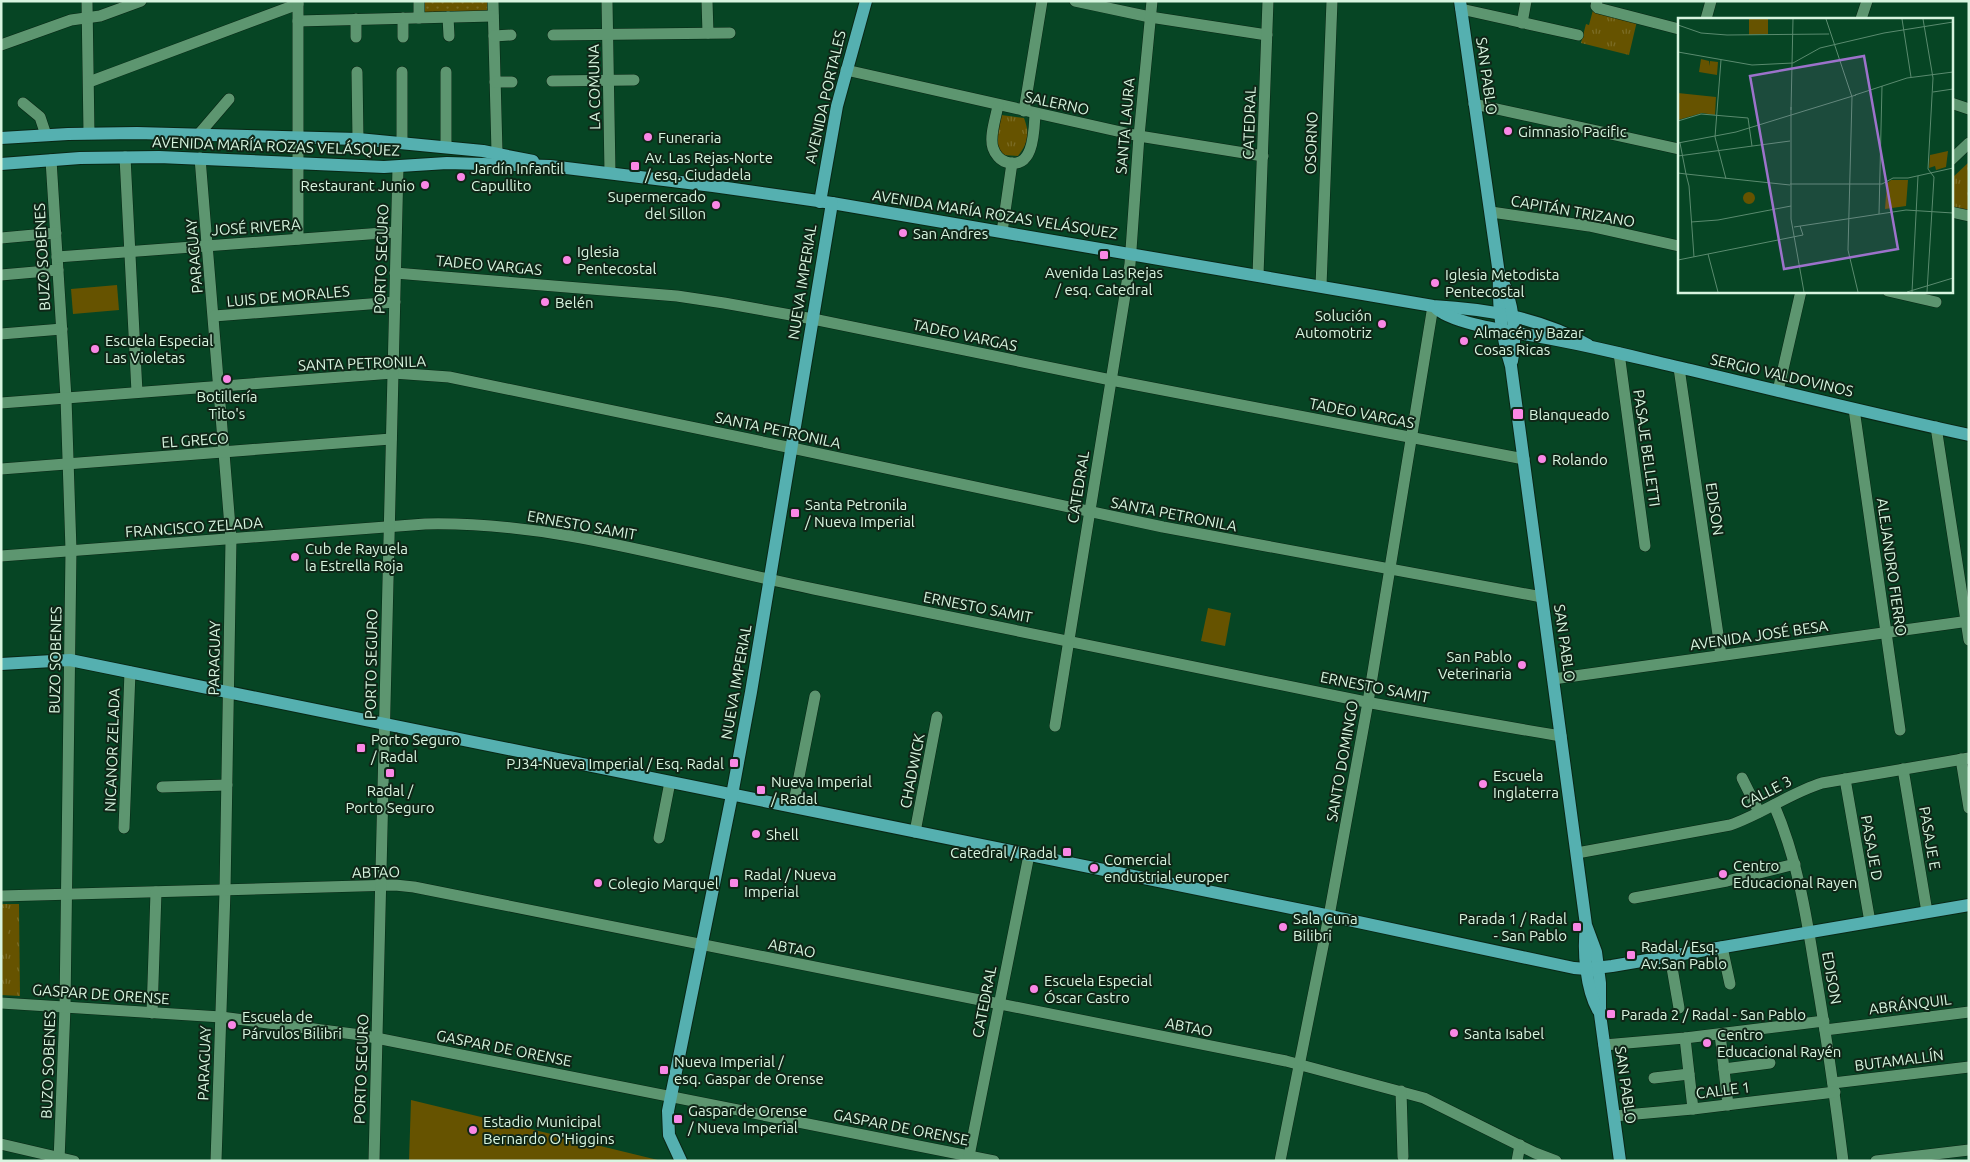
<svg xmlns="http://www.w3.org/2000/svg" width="1970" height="1162" font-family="Ubuntu,sans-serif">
<defs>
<pattern id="grass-dots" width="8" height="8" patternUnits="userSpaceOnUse" patternTransform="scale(1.25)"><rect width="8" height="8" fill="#665300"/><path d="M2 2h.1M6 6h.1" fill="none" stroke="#7b6c25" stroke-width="1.8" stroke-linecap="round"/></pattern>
<pattern id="park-tufts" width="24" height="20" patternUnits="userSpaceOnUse" patternTransform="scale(1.25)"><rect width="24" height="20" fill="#665300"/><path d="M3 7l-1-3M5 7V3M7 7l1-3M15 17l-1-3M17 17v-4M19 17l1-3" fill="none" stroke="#7b6c25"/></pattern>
</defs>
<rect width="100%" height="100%" fill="#064524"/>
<polygon fill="url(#grass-dots)" points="424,1 489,1 491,11 424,12"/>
<g fill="url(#park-tufts)">
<polygon points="1593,10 1637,21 1629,55 1581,43 1586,24 1589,25"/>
<path d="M1001,115L1024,118C1030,135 1029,141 1018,156L1002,155L996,143Z"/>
<polygon points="1969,162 1969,212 1951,209 1951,179"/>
<polygon points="1,904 19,904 20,996 1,995"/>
</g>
<g fill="#665300">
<polygon points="117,285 119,310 73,314 71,289"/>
<polygon points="1208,608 1231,613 1225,646 1201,641"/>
<rect x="1" y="908" width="7" height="26"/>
<polygon points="411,1100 662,1161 409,1161"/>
</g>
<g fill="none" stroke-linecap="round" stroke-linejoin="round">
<defs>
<g id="minor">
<polyline points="87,1 89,133"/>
<polyline points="419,1 419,18"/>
<polyline points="493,1 497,152"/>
<polyline points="607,1 610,172"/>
<polyline points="707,1 708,33"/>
<polyline points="1075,1 1150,17 1267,35"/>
<polyline points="1597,1 1596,6 1598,8 1679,29"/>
<polyline points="1461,9 1578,35"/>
<polyline points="448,17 449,36"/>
<polyline points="403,18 403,37"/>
<polyline points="356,19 356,37"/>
<polyline points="1706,19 1711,1"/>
<polyline points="1861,19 1867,1"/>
<polyline points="298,21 493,16"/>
<polyline points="1522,23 1526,1"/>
<polyline points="553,35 730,33"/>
<polyline points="494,36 511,35"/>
<polyline points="1,45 71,20 100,16 141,1"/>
<polyline points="846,70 1139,136 1263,156"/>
<polyline points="357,72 358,139"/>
<polyline points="446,72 446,147"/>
<polyline points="552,81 634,80"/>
<polyline points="89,82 298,4"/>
<polyline points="495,82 512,82"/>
<polyline points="23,103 40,117 46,135"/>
<polyline points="1951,103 1969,109"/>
<polyline points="1474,104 1679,149"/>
<path d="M998,105C996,118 989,136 993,148C995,154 1000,160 1006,162C1034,171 1034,131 1035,114"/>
<polyline points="1024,111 1042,1"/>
<polyline points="199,134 229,99"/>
<polyline points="402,142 402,72"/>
<polyline points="125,157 137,392"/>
<polyline points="200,158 231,539 225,891 216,1161"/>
<polyline points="51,160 66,398 71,550 65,1007 59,1161"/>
<polyline points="1951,160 1969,143"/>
<polyline points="1491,212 1589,226 1679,246"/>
<polyline points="1951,212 1969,216"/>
<polyline points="1002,232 1012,163"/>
<polyline points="1,238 56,233"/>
<polyline points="298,239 298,1"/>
<polyline points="57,257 396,232"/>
<polyline points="395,273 677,296 724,303 813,319 1111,380 1524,459"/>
<polyline points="1,275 58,270"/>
<polyline points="1258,275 1268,1"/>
<polyline points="1321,286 1332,1"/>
<polyline points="1888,291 1936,302"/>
<polyline points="214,316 395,302"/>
<polyline points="1,334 62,329"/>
<polyline points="1619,353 1645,546"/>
<polyline points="1679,368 1721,655"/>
<polyline points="1778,391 1801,291"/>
<polyline points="1,403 393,373 449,377 792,448 1163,527 1542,597"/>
<polyline points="1854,409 1900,730"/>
<polyline points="1936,427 1969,640"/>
<polyline points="1,469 391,439"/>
<path d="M1,556L425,524C557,521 685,563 814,589C998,626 1182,666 1366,702C1431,714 1496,725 1561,736"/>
<polyline points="1553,679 1969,621"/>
<polyline points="1055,726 1130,264 1139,136 1152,1"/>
<polyline points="1961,759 1969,808"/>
<polyline points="1903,769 1927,912"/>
<polyline points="1742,778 1759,812"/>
<polyline points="1845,779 1870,922"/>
<polyline points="162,787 227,785"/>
<path d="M1774,805C1797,858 1806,913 1815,970C1826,1033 1835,1097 1843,1161"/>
<polyline points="793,807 815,696"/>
<polyline points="124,828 130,672"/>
<polyline points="915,832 937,717"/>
<polyline points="659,838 670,782"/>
<path d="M1577,853L1730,825C1762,814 1790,793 1822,783L1969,758"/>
<polyline points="1,896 395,885 414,887 1286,1061 1424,1098 1535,1153 1556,1161"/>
<polyline points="1634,898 1727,881 1795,864"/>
<polyline points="1722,947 1730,984"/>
<polyline points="1670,956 1679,1008"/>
<polyline points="1,1003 221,1017 361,1035 994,1161"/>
<polyline points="152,1013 156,892"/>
<polyline points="1825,1030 1969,1012"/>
<polyline points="1720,1034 1728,1105"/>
<polyline points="1685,1038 1693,1109"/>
<polyline points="1604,1045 1685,1038 1824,1021"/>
<polyline points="1724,1069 1770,1063"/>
<polyline points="1654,1078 1689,1074"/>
<polyline points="1833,1083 1969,1067"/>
<polyline points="1401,1091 1403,1157"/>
<polyline points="1614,1116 1693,1109 1835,1092"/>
<polyline points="1,1144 74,1161"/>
<polyline points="969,1156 1029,855"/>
<polyline points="374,1161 398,167"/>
<polyline points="1280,1161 1329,916 1368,702 1433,306"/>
<polyline points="1517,1161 1520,1145"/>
<polyline points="1876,1161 1969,1150"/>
</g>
<g id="major">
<path d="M1460,1L1499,274C1498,308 1501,333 1511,366L1586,925L1596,952L1600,983V1014L1620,1161"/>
<polyline points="1,138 68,134 137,133 358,139 483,151 533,161"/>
<path d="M1,164L80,158L159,157L384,167L447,163L550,166L713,186L832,203L1433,306C1487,309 1542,318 1588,345"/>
<polyline points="820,202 837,106 866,1"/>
<path d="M1501,278C1513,301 1517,336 1512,361"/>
<path d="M1435,307C1451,325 1522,333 1547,338C1597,347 1646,360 1695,371C1786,393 1877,415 1969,435"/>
<polyline points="1,664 70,660 1316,913 1574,968 1587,969 1612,966 1969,905"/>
<path d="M1586,927C1583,951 1586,989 1598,1010"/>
<polyline points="681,1161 669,1135 668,1111 732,795 751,692 832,203"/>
</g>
</defs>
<use href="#minor" stroke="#092715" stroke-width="12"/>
<use href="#major" stroke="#092715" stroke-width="14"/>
<use href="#minor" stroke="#5d9670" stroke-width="11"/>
<use href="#major" stroke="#55b0b0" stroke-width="12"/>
</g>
<g fill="#fa87e6" stroke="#0f2617" stroke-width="2">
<circle cx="1508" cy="131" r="5"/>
<circle cx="648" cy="137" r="5"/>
<rect x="630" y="161" width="10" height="10" rx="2.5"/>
<circle cx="461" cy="177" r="5"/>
<circle cx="425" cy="185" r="5"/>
<circle cx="716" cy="205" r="5"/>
<circle cx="903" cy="233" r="5"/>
<rect x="1099" y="250" width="10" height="10" rx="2.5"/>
<circle cx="567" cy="260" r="5"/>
<circle cx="1435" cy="283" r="5"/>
<circle cx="545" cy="302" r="5"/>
<circle cx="1382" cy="324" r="5"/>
<circle cx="1464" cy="341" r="5"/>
<circle cx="95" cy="349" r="5"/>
<circle cx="227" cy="379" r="5"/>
<rect x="1512" y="408" width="12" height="12" rx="2.5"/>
<circle cx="1542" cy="459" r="5"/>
<rect x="790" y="508" width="10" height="10" rx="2.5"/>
<circle cx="295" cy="557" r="5"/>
<circle cx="1522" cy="665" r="5"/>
<rect x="356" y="743" width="10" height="10" rx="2.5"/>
<rect x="729" y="758" width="10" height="10" rx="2.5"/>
<rect x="385" y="768" width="10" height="10" rx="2.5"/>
<circle cx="1483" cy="784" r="5"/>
<rect x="756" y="785" width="10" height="10" rx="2.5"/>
<circle cx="756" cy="834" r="5"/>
<rect x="1062" y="847" width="10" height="10" rx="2.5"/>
<circle cx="1094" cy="868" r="5"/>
<circle cx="1723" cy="874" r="5"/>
<circle cx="598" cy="883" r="5"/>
<rect x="729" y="878" width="10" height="10" rx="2.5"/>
<circle cx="1283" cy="927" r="5"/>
<rect x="1572" y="922" width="10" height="10" rx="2.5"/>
<rect x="1626" y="950" width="10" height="10" rx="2.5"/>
<circle cx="1034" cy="989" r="5"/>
<rect x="1606" y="1009" width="10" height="10" rx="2.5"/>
<circle cx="232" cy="1025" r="5"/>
<circle cx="1454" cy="1033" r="5"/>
<circle cx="1707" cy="1043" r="5"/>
<rect x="659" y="1065" width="10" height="10" rx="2.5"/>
<rect x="673" y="1114" width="10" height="10" rx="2.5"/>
<circle cx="473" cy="1130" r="5"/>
</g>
<g text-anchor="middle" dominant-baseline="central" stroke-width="4" stroke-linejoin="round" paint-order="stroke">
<g font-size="15" fill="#d8f5e0" stroke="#0f2617">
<text transform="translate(1487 76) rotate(82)">SAN PABLO</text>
<text transform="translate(594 87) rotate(-91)">LA COMUNA</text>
<text transform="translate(825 97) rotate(-77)">AVENIDA PORTALES</text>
<text transform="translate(1057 103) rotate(12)">SALERNO</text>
<text transform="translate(1249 123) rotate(-88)">CATEDRAL</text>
<text transform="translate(1125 126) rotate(-85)">SANTA LAURA</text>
<text transform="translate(1311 143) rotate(-88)">OSORNO</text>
<text transform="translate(276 146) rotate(2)">AVENIDA MARÍA ROZAS VELÁSQUEZ</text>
<text transform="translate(1573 211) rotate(10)">CAPITÁN TRIZANO</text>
<text transform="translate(995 214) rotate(9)">AVENIDA MARÍA ROZAS VELÁSQUEZ</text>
<text transform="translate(256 227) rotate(-4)">JOSÉ RIVERA</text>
<text transform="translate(194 256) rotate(-95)">PARAGUAY</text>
<text transform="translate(42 257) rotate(-93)">BUZO SOBENES</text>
<text transform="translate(381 259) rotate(-88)">PORTO SEGURO</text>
<text transform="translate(489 265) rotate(5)">TADEO VARGAS</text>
<text transform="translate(802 282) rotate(-81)">NUEVA IMPERIAL</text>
<text transform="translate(288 296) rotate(-5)">LUIS DE MORALES</text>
<text transform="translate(965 335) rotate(12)">TADEO VARGAS</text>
<text transform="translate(362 363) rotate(-2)">SANTA PETRONILA</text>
<text transform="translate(1782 375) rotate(13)">SERGIO VALDOVINOS</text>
<text transform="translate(1362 413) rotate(11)">TADEO VARGAS</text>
<text transform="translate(778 430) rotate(12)">SANTA PETRONILA</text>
<text transform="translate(195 440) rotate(-4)">EL GRECO</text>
<text transform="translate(1647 448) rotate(82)">PASAJE BELLETTI</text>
<text transform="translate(1078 487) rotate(-81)">CATEDRAL</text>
<text transform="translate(1715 509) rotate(82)">EDISON</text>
<text transform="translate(1174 514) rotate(11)">SANTA PETRONILA</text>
<text transform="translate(582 525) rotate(10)">ERNESTO SAMIT</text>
<text transform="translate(194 527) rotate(-4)">FRANCISCO ZELADA</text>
<text transform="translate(1892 567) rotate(82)">ALEJANDRO FIERRO</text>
<text transform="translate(978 607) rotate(11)">ERNESTO SAMIT</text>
<text transform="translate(1759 635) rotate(-8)">AVENIDA JOSÉ BESA</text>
<text transform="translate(1565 643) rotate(82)">SAN PABLO</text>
<text transform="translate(214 658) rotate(-89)">PARAGUAY</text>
<text transform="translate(55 660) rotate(-89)">BUZO SOBENES</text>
<text transform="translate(371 664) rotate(-89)">PORTO SEGURO</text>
<text transform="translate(736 682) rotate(-80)">NUEVA IMPERIAL</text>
<text transform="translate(1375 687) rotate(11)">ERNESTO SAMIT</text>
<text transform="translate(112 750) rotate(-88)">NICANOR ZELADA</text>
<text transform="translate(1342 761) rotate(-80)">SANTO DOMINGO</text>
<text transform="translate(912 771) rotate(-79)">CHADWICK</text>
<text transform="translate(1766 792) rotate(-27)">CALLE 3</text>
<text transform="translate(1930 838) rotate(80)">PASAJE E</text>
<text transform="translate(1872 848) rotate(80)">PASAJE D</text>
<text transform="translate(376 872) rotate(-1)">ABTAO</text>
<text transform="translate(792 948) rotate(11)">ABTAO</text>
<text transform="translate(1832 978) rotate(80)">EDISON</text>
<text transform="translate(101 994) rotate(4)">GASPAR DE ORENSE</text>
<text transform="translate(984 1002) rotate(-79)">CATEDRAL</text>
<text transform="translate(1910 1004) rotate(-7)">ABRÁNQUIL</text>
<text transform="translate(1189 1027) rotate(11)">ABTAO</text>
<text transform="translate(504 1048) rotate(11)">GASPAR DE ORENSE</text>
<text transform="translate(1899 1060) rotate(-7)">BUTAMALLÍN</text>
<text transform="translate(204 1063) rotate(-88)">PARAGUAY</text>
<text transform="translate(48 1065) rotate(-88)">BUZO SOBENES</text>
<text transform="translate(361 1069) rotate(-88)">PORTO SEGURO</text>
<text transform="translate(1626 1085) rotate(82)">SAN PABLO</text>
<text transform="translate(1723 1090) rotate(-7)">CALLE 1</text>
<text transform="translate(901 1127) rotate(11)">GASPAR DE ORENSE</text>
</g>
<g font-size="15" fill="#d8f5e0" stroke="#0f2617" text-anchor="start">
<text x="1518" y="131">Gimnasio Pacific</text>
<text x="658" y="137">Funeraria</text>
<text x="645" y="157">Av. Las Rejas-Norte<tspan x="645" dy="17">/ esq. Ciudadela</tspan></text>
<text x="471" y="168">Jardín Infantil<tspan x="471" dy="17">Capullito</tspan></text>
<text x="415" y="185" text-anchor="end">Restaurant Junio</text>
<text x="706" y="196" text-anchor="end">Supermercado<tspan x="706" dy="17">del Sillon</tspan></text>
<text x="913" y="233">San Andres</text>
<text x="577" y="251">Iglesia<tspan x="577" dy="17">Pentecostal</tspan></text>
<text x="1104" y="272" text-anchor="middle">Avenida Las Rejas<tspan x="1104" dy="17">/ esq. Catedral</tspan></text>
<text x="1445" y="274">Iglesia Metodista<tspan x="1445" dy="17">Pentecostal</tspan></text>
<text x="555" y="302">Belén</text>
<text x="1372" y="315" text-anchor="end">Solución<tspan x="1372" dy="17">Automotriz</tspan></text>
<text x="1474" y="332">Almacén y Bazar<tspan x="1474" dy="17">Cosas Ricas</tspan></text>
<text x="105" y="340">Escuela Especial<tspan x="105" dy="17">Las Violetas</tspan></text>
<text x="227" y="396" text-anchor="middle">Botillería<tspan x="227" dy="17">Tito's</tspan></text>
<text x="1529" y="414">Blanqueado</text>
<text x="1552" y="459">Rolando</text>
<text x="805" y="504">Santa Petronila<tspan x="805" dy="17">/ Nueva Imperial</tspan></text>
<text x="305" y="548">Cub de Rayuela<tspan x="305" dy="17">la Estrella Roja</tspan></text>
<text x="1512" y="656" text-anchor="end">San Pablo<tspan x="1512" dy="17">Veterinaria</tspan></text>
<text x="371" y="739">Porto Seguro<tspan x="371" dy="17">/ Radal</tspan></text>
<text x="724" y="763" text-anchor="end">PJ34-Nueva Imperial / Esq. Radal</text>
<text x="1493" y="775">Escuela<tspan x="1493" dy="17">Inglaterra</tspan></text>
<text x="771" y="781">Nueva Imperial<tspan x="771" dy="17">/ Radal</tspan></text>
<text x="390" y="790" text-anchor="middle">Radal /<tspan x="390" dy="17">Porto Seguro</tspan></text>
<text x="766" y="834">Shell</text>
<text x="1057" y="852" text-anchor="end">Catedral / Radal</text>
<text x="1104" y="859">Comercial<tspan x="1104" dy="17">endustrial europer</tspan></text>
<text x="1733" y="865">Centro<tspan x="1733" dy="17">Educacional Rayen</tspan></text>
<text x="744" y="874">Radal / Nueva<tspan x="744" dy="17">Imperial</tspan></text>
<text x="608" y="883">Colegio Marquel</text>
<text x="1293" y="918">Sala Cuna<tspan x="1293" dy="17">Bilibri</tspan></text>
<text x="1567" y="918" text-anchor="end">Parada 1 / Radal<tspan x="1567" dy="17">- San Pablo</tspan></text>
<text x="1641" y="946">Radal / Esq.<tspan x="1641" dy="17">Av.San Pablo</tspan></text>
<text x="1044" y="980">Escuela Especial<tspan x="1044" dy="17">Óscar Castro</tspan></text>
<text x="1621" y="1014">Parada 2 / Radal - San Pablo</text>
<text x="242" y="1016">Escuela de<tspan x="242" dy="17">Párvulos Bilibri</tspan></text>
<text x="1464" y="1033">Santa Isabel</text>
<text x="1717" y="1034">Centro<tspan x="1717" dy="17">Educacional Rayén</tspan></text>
<text x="674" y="1061">Nueva Imperial /<tspan x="674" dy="17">esq. Gaspar de Orense</tspan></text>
<text x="688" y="1110">Gaspar de Orense<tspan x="688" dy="17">/ Nueva Imperial</tspan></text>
<text x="483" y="1121">Estadio Municipal<tspan x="483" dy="17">Bernardo O'Higgins</tspan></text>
</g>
</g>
<g transform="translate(1678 18)">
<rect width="275" height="275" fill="#064524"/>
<path d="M71,1H90V16L71,17Z" fill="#665300"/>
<path d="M23,41L31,43V48L32,43L40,44L39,57L21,54ZM0,75L38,79L37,97L24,95L0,102ZM270,133L268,149L258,152L257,148L251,150L252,137ZM213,162H230L228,188L207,191L209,165ZM65 180a6 6 0 1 1 12 0a6 6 0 1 1-12 0Z" fill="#665300"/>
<path fill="none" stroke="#5a8b6f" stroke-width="1" d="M148,1L174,79L170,232L180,274M224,1L233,59M245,1L255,60L250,151L256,159L249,274M0,7L23,15L49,17L151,16M0,34L74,47L115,45L142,30L206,15L275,4M43,42L37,119L48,161M255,74L275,71M177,77L229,60L275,54M113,89V201L126,274M113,92L115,1M0,103L23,96L70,100L74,128M0,125L58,114L178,77M2,125L8,156L112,167M0,138L112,123M0,155L8,156L11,168L16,239M112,166H204L215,160H230L275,150M201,196L204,68M13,204L40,202L113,188M116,209L228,192L275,195M30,236L40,274M0,242L125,217L122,208M229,274L275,260M234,274L240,158"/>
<path fill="#9c72cb" fill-opacity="0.15" stroke="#9c72cb" stroke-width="2.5" d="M186,38L220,231L106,251L72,58Z"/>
<rect width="275" height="275" fill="none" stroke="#d8f5e0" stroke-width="2.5"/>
</g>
<rect width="1970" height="1162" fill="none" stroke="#d8f5e0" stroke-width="5"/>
</svg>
